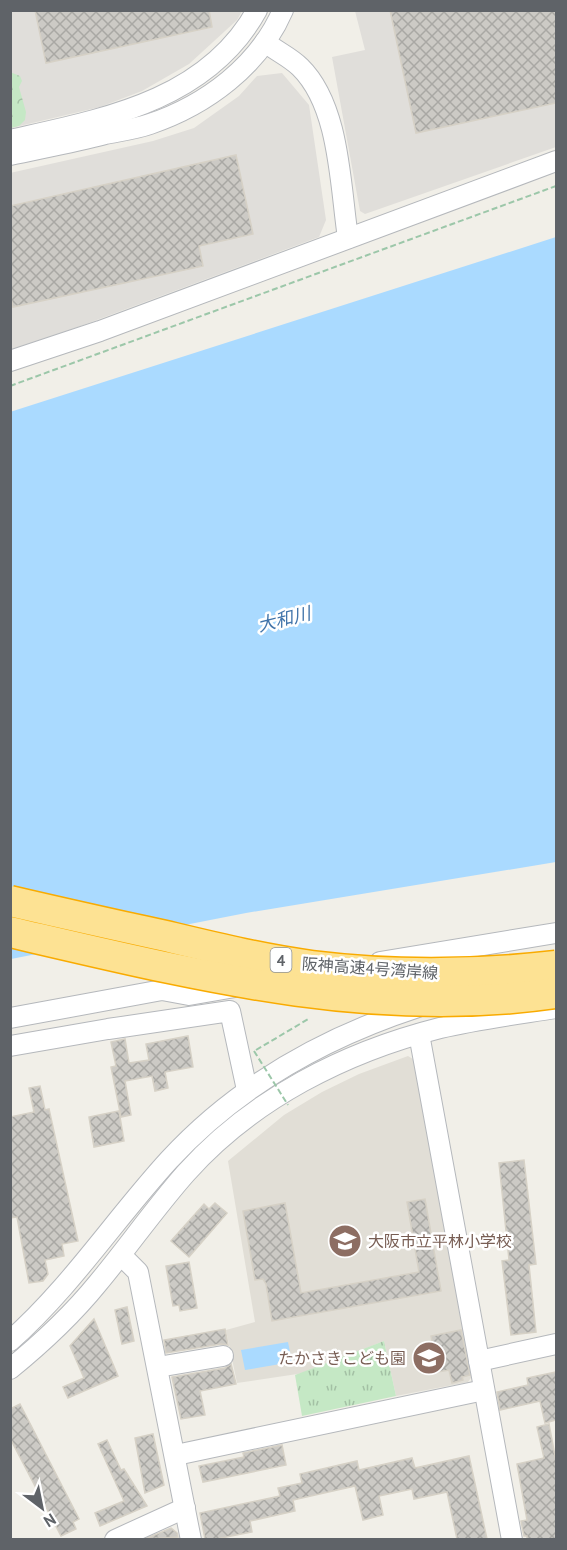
<svg xmlns="http://www.w3.org/2000/svg" width="567" height="1550" font-family="'PT Sans','Noto Sans JP',sans-serif">
<defs>
<pattern id="grass-tufts" width="24" height="20" patternUnits="userSpaceOnUse" patternTransform="scale(1.5)"><rect width="24" height="20" fill="#c5e8c5"/><path d="M3 7l-1-3M5 7V3M7 7l1-3M15 17l-1-3M17 17v-4M19 17l1-3" fill="none" stroke="#a3c0a4"/></pattern>
<pattern id="forest-crowns" width="20" height="18" patternUnits="userSpaceOnUse" patternTransform="scale(1.5)"><rect width="20" height="18" fill="#c5e8c5"/><path d="M2 6a3 3 0 1 1 6 0M12 15a3 3 0 1 1 6 0" fill="none" stroke="#a3c0a4"/></pattern>
<pattern id="building-cross-hatch" width="8" height="8" patternUnits="userSpaceOnUse" patternTransform="scale(1.5)"><rect width="8" height="8" fill="#cccac5"/><path d="M0 0l8 8M0 8l8-8" fill="none" stroke="#a9a8a4"/></pattern>
</defs>
<rect width="100%" height="100%" fill="#f1efe8"/>
<g fill="#e0deda">
<polygon points="11,11 242,11 237,20 189,64 142,91 100,107 11,128"/>
<polygon points="355,11 556,11 556,147 365,214 360,211 332,57 365,50"/>
<polygon points="282,73 309,105 326,220 319,237 11,352 10,173 153,141 194,128 239,96 257,76"/>
</g>
<polygon fill="#e1ded6" points="408,1056 416,1061 473,1375 468,1382 396,1396 384,1341 304,1373 237,1383 226,1330 255,1322 228,1161 284,1115 322,1092 359,1074"/>
<polygon fill="url(#grass-tufts)" points="384,1341 396,1396 302,1416 295,1375"/>
<polygon fill="url(#forest-crowns)" points="10,72 20,76 22,81 19,87 26,112 25,120 19,126 11,128"/>
<g fill="#aadaff">
<polygon points="556,237 556,862 246,913 11,959 10,412"/>
<polygon points="288,1342 292,1362 245,1370 241,1350"/>
</g>
<g fill="url(#building-cross-hatch)" stroke="#d6d1c6" stroke-width="1.5">
<polygon points="35,10 209,10 212,27 46,63"/>
<polygon points="390,10 556,10 556,103 416,133"/>
<polygon points="236,155 253,234 199,246 203,266 13,307 10,294 10,206"/>
<polygon points="188,1036 193,1067 165,1072 168,1088 155,1091 152,1076 125,1081 131,1115 121,1117 111,1067 116,1066 111,1042 125,1039 129,1063 149,1060 146,1044"/>
<polygon points="40,1086 45,1110 49,1109 78,1241 62,1244 64,1256 45,1260 48,1274 43,1281 29,1283 17,1217 10,1218 10,1117 34,1112 29,1088"/>
<polygon points="119,1111 124,1141 94,1147 89,1117"/>
<polygon points="524,1160 536,1264 529,1265 536,1332 511,1335 502,1261 509,1260 499,1163"/>
<polygon points="425,1199 441,1291 272,1321 266,1284 263,1279 255,1280 243,1211 285,1203 301,1293 419,1272 407,1202"/>
<polygon points="215,1203 227,1213 189,1257 171,1241 204,1204 209,1209"/>
<polygon points="189,1262 197,1308 180,1311 179,1305 173,1306 166,1266"/>
<polygon points="127,1307 134,1341 122,1344 115,1310"/>
<polygon points="94,1319 118,1376 68,1398 63,1387 84,1378 70,1346"/>
<polygon points="225,1329 228,1345 221,1344 166,1353 164,1340"/>
<polygon points="461,1330 470,1375 462,1377 463,1380 452,1383 449,1370 438,1372 431,1336"/>
<polygon points="231,1364 236,1384 200,1391 205,1415 181,1419 172,1377 225,1368"/>
<polygon points="556,1372 556,1420 545,1423 540,1401 500,1410 497,1392 528,1385 527,1378"/>
<polygon points="20,1404 79,1519 73,1522 76,1529 61,1536 10,1438 10,1409"/>
<polygon points="549,1424 556,1461 556,1539 527,1539 527,1536 524,1536 521,1521 527,1520 517,1464 544,1458 537,1427"/>
<polygon points="153,1434 164,1485 145,1493 135,1438"/>
<polygon points="107,1440 121,1470 124,1469 147,1506 100,1526 95,1513 124,1501 98,1444"/>
<polygon points="282,1445 286,1465 203,1482 199,1466 244,1457 243,1453"/>
<polygon points="469,1456 487,1539 457,1539 447,1492 414,1499 412,1489 379,1496 383,1515 363,1520 355,1486 293,1500 295,1511 250,1521 252,1532 216,1539 205,1539 200,1513 280,1496 278,1488 302,1483 300,1474 357,1461 359,1470 412,1458 415,1468"/>
<polygon points="171,1528 177,1533 178,1537 145,1539"/>
</g>
<g fill="none" stroke-linecap="round" stroke-linejoin="round">
<defs>
<g id="minor">
<path d="M265,42C276,51 290,57 300,67C340,106 340,185 348,238"/>
<path d="M10,140C103,119 207,101 257,10"/>
<path d="M10,155C42,148 74,142 105,134C120,131 136,129 150,124C206,105 259,66 283,10"/>
<polyline points="10,361 100,331 556,161"/>
<polyline points="380,962 556,933"/>
<polyline points="10,1018 162,990 189,995 235,987"/>
<polyline points="419,1034 512,1540"/>
<polyline points="10,1046 108,1029 230,1011 247,1090"/>
<polyline points="121,1255 138,1272 191,1540"/>
<path d="M10,1341C71,1287 115,1219 169,1160C237,1086 323,1038 418,1007"/>
<polyline points="479,1361 556,1344"/>
<polyline points="158,1367 223,1356"/>
<path d="M10,1369C42,1343 72,1315 98,1283C128,1247 155,1208 186,1173C252,1099 345,1052 440,1028C478,1019 518,1014 556,1008"/>
<polyline points="176,1455 484,1390"/>
<polyline points="115,1540 185,1508"/>
</g>
</defs>
<use href="#minor" stroke="#b5b8bc" stroke-width="22"/>
<g stroke="#9cc7a9" stroke-width="2" stroke-dasharray="6 3" stroke-linecap="butt">
<polyline points="10,386 556,186"/>
<polyline points="256,1050 310,1018"/>
</g>
<use href="#minor" stroke="#fff" stroke-width="20"/>
<defs>
<g id="highway-bridge">
<path d="M10,901C65,914 120,926 174,938C220,949 266,960 312,966C393,976 476,975 556,966"/>
<path d="M10,932C191,974 370,1020 556,993"/>
</g>
</defs>
<use href="#highway-bridge" stroke="#f9ab00" stroke-width="33" stroke-linecap="butt"/>
<polyline stroke="#9cc7a9" stroke-width="2" stroke-dasharray="6 3" stroke-linecap="butt" points="254,1051 288,1105"/>
<use href="#highway-bridge" stroke="#fde293" stroke-width="30"/>
</g>
<defs>
<symbol id="school-disc" viewBox="-11 -11 22 22"><circle r="9.5" fill="#8d6e63" stroke="#fff"/><path d="M0-5L7-2L0 1L-7-2ZM-4 1L0 2.5L4 1V4Q0 6-4 4Z" fill="#fff"/></symbol>
</defs>
<g fill-rule="evenodd">
<use href="#school-disc" x="326" y="1222" width="38" height="38"/>
<use href="#school-disc" x="410" y="1339" width="38" height="38"/>
</g>
<g text-anchor="middle" dominant-baseline="central" stroke-width="5" stroke-linejoin="round" paint-order="stroke">
<rect fill="#fff" stroke="#8f9295" stroke-width="1.5" x="270.5" y="948" width="21" height="24" rx="4.5"/>
<g font-size="15" font-weight="bold" fill="#5f6368">
<text x="281" y="960">4</text>
</g>
<g font-size="16" fill="#5f6368" stroke="#fff">
<text transform="translate(370 968) rotate(4)">阪神高速4号湾岸線</text>
</g>
<g font-size="16" fill="#785e54" stroke="#fff" text-anchor="start">
<text x="368" y="1241">大阪市立平林小学校</text>
<text x="406" y="1358" text-anchor="end">たかさきこども園</text>
</g>
<g font-size="18" font-style="italic" fill="#4174aa" stroke="#fff">
<text transform="translate(284 619) rotate(-14)">大和川</text>
</g>
</g>
<rect width="567" height="1550" fill="none" stroke="#5f6368" stroke-width="24"/>
<g transform="translate(42 1508) rotate(148)" stroke="#ffffff" stroke-width="4.5" paint-order="stroke">
<path d="M0-4.5L10 22L0 15L-10 22Z" fill="#5f6368"/>
<text y="-9" font-size="16" font-weight="bold" text-anchor="middle" fill="#5f6368">N</text>
</g>
</svg>
